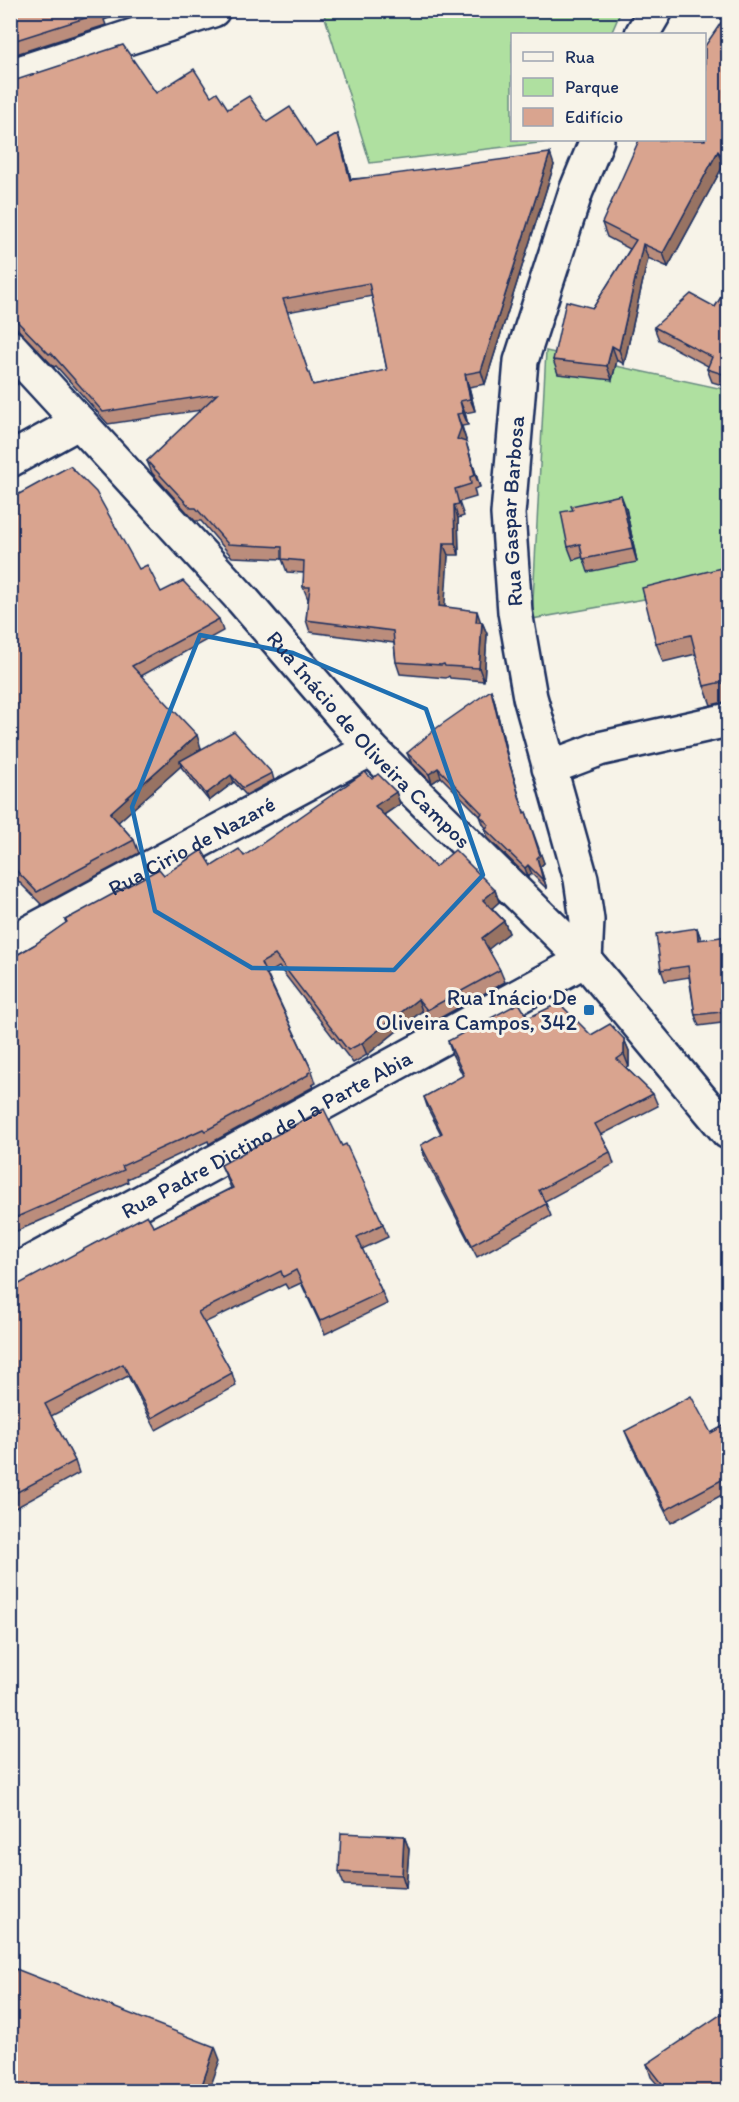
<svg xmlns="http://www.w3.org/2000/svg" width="739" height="2102" font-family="Itim,sans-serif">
<rect width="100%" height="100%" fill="#f7f3e8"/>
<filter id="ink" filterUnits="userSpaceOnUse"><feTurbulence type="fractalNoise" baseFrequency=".0167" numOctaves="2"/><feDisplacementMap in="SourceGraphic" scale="12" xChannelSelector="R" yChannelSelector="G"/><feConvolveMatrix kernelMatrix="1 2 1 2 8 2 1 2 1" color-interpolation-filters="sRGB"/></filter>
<g filter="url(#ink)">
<g fill="#afe0a0" stroke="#65887f" stroke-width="1.5">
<polygon points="323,11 621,11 611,34 512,34 512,140 563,140 370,163"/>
<polygon points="546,351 728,390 728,584 532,619"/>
</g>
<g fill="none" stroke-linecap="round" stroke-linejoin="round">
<defs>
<g id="minor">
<polyline points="642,34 656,10"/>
<polyline points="10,76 213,10"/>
<path id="s1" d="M10,347L242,599L371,749L585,960L728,1132"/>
<polyline points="10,460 79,422"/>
<polyline points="549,768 599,749 728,720"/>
<path id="s2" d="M10,943L371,749"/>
<path id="s3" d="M585,960L587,920L581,879L530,697L515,612L508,514L521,361L576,191L597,140"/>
<path id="s4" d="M10,1274L585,960"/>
</g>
</defs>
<use href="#minor" stroke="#1b2f5e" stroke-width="38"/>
<use href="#minor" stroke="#f7f3e8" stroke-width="33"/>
</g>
<g fill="#bb8d7b" stroke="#1b2f5e" stroke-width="1.5" fill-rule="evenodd">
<polygon points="10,10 130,10 104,20 106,25 10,56"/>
<polygon points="502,10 520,10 505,17"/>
<polygon points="729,11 729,172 723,166 668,267 648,258 624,364 617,360 612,380 558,374 553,360 593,308 630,249 607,237 602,223 705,140"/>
<path d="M10,82L156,93L211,96L228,109L267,122L316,147L338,134L342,146L351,179L554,165L485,384L469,387L475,411L465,413L468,425L462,426L466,440L465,442L470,455L480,487L474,489L476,497L459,502L464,516L458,518L459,555H448L444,606L482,622L487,634L484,681L450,678L449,676L446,678L400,674L396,662L394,643L310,632L306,620L308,599L303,587L304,573L287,572L282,559L232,557L201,521H195L152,473L147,461L201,410L108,424L56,366L54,367L10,321ZM372,296L387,370L313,385L287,312Z"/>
<polygon points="729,284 729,387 712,382 707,369 708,366 659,340 654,327 715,307"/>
<polygon points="10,368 14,371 18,384 10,388"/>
<polygon points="10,499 139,569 161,592 219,619 223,631 141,676 201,748 197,751 272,773 274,780 246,795 234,782 209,801 182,768 181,766 118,822 134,840 139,853 42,905 16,879 10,884"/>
<polygon points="626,508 637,562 588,572 583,557 573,560 568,547"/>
<polygon points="729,566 729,702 724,702 711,705 704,686 696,654 663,662 656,643"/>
<polygon points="494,699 508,758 524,813 544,863 540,867 547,889 532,874 528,877 488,838 485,829 486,828 483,824 480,816 441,777 432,783 411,762 407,753"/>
<polygon points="372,779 396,792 400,804 384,815 435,867 495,890 499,902 492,908 504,921 509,933 488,949 500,970 505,982 431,1023 422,1011 367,1055 353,1063 279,967 267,974 312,1071 316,1083 312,1085 313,1087 209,1144 208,1141 127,1179 128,1182 10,1234 10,959 34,945 66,923 65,920 164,875 212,866 244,856"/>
<polygon points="697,928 701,940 729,936 729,1022 699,1026 695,1015 689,977 665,981 661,970"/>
<polygon points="528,1018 591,1035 624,1039 629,1051 629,1067 626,1068 653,1094 658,1106 601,1135 610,1152 614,1164 545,1201 551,1216 477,1257 425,1158 421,1145 441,1134 428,1109 424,1097 463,1076 452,1054 448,1041"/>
<polygon points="342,1146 383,1224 388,1237 362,1249 382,1292 387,1304 325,1334 301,1283 288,1289 285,1284 204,1323 232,1373 236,1386 156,1430 128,1376 51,1416 75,1461 79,1473 10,1511 10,1289 154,1227 231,1188 221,1165"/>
<polygon points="729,1423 729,1491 671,1523 630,1443 625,1431 711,1433"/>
<polygon points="404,1836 409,1849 406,1888 344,1885 339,1872"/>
<polygon points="647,2064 729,2091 663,2091 651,2077"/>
</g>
<g fill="#987364" stroke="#1b2f5e" stroke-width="1.5">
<polygon points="338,134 342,146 354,192 350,180"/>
<polygon points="718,151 723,166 668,267 663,253"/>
<polygon points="550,153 554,165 485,384 481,371"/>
<polygon points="643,244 648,258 624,364 619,350"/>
<polygon points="612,346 617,360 612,380 607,366"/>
<polygon points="465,374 469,387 475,411 470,399"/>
<polygon points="460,401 465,413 468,425 463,413"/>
<polygon points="457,414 466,440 462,451 457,439"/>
<polygon points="466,442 470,455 480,487 475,475"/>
<polygon points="621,495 626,508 637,562 633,549"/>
<polygon points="454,505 458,518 459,555 455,543"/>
<polygon points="443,543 448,555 444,618 439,606"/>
<polygon points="477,611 481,623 476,622"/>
<polygon points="482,622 487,634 484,681 479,668"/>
<polygon points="491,690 494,699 508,758 527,822 505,749"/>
<polygon points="197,735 201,748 182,765 180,761 181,766 115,825 110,813"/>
<polygon points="438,768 441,777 432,783 429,774"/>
<polygon points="231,775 234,782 209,801 206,794"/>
<polygon points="396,792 400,804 379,818 375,806"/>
<polygon points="526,812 544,863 540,867 547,889 537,858"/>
<polygon points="528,865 532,874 528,877 525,868"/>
<polygon points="12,866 16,879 10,884 10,868"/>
<polygon points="495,890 499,902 488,912 483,900"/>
<polygon points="504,921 509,933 486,951 482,938"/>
<polygon points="697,928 701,939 702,951 698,940"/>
<polygon points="418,999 422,1011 367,1055 362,1043"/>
<polygon points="624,1039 629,1051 629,1067 624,1054"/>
<polygon points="404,1836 409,1849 406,1888 402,1875"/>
<polygon points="215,2047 220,2060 209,2091 200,2091"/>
</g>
<g fill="#d9a48f" stroke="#1b2f5e" stroke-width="1.5" fill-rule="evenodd">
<polygon points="10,10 100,10 101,13 10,42"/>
<polygon points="729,11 729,164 718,151 663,253 643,244 619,350 612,346 607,366 553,360 566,301 593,308 636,240 602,223 639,140 705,140 705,46"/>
<path d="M123,45L156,93L194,69L211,96L217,92L228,109L249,96L267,122L290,107L316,147L338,134L350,180L550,153L481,371L465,374L470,399L460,401L463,413L457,414L461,428L457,439L466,442L475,475L470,477L471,484L455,489L459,504L454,505L455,543H443L439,606L477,611L476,622H482L479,668L445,666L444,664L441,665L396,662L393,631L306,620L310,587H303L304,561L282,559V547L228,544L196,508H191L147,461L217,394L103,412L51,353L49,354L10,314V82ZM369,283L387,370L313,385L283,299Z"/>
<polygon points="729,284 729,376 707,369 712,357 654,327 691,294 715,307"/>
<polygon points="70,466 96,492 139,569 147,565 161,592 183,581 219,619 132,666 197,735 110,813 134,840 37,892 12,866 10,868 10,499"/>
<polygon points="621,495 633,549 583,559 580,544 568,547 561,512 573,510 571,506"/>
<polygon points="729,566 729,683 717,683 704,686 691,635 656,643 642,588"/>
<polygon points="491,690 505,749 524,813 526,812 540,855 537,858 543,880 528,865 525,868 485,829 489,825 480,816 482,813 438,768 429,774 407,753 438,727"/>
<polygon points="234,731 272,773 243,788 231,775 206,794 180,761"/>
<polygon points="365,772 372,779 378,774 396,792 375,806 435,867 455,850 495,890 483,900 504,921 482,938 500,970 427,1010 418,999 362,1043 348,1050 275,955 261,963 312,1071 308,1073 308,1075 205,1131 203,1129 122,1166 124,1170 10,1220 10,959 34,945 67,922 65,920 159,869 164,875 202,850 212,866 239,849 244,856"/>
<polygon points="697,928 698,940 729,936 729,1011 695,1015 688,966 661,970 656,934"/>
<polygon points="519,1003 528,1018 559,1003 591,1035 610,1024 624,1039 624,1054 617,1059 653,1094 595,1124 610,1152 539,1190 546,1204 472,1245 421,1145 442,1133 424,1097 464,1075 448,1041"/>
<polygon points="324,1109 342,1146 346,1144 383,1224 357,1237 382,1292 320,1321 296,1270 283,1277 281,1271 198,1312 232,1373 152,1418 123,1364 45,1404 75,1461 10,1496 10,1289 147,1215 154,1227 233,1188 221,1165"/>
<polygon points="691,1396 711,1433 729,1423 729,1476 666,1510 625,1431"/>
<polygon points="341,1833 404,1836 402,1875 339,1872"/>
<polygon points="16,1969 215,2047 200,2091 10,2091 10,1985"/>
<polygon points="729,2009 729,2088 723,2091 668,2091 647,2064"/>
<polygon points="313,2084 331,2091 310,2091"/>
</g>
</g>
<path fill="none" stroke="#1f6fb2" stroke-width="4.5" stroke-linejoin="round" d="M200,635L293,653L426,709L483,875L394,970L252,968L155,911L132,807Z"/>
<rect fill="#1f6fb2" stroke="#f7f3e8" stroke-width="2" x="583" y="1004" width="12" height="12" rx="3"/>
<g text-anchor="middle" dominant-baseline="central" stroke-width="6" stroke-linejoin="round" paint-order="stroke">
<g font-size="22" fill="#1b2f5e" stroke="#f7f3e8">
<text stroke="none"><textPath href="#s3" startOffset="458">Rua Gaspar Barbosa</textPath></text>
<text stroke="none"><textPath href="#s1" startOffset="532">Rua Inácio de Oliveira Campos</textPath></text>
<text stroke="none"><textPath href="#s2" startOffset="206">Rua Cirio de Nazaré</textPath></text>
<text stroke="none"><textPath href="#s4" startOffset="292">Rua Padre Dictino de La Parte Abia</textPath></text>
</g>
<g font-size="22" fill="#1b2f5e" stroke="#f7f3e8" text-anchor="end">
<text x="577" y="997">Rua Inácio De<tspan x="577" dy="25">Oliveira Campos, 342</tspan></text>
</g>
</g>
<rect width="739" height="2102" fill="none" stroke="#f7f3e8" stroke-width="36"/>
<rect x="18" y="18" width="703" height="2066" fill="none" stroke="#1b2f5e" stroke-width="2" filter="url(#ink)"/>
<rect x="511" y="33" width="195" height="108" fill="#f7f3e8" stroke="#9fa5b1" stroke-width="1.5"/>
<rect x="523" y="52" width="30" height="9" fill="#f7f3e8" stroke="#9fa5b1" stroke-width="1.5"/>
<text x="565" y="63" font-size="18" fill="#1b2f5e">Rua</text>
<rect x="523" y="78" width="30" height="18" fill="#afe0a0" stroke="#9fa5b1" stroke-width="1.5"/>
<text x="565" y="93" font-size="18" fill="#1b2f5e">Parque</text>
<rect x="523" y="108" width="30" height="18" fill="#d9a48f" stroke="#9fa5b1" stroke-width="1.5"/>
<text x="565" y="123" font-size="18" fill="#1b2f5e">Edifício</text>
</svg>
